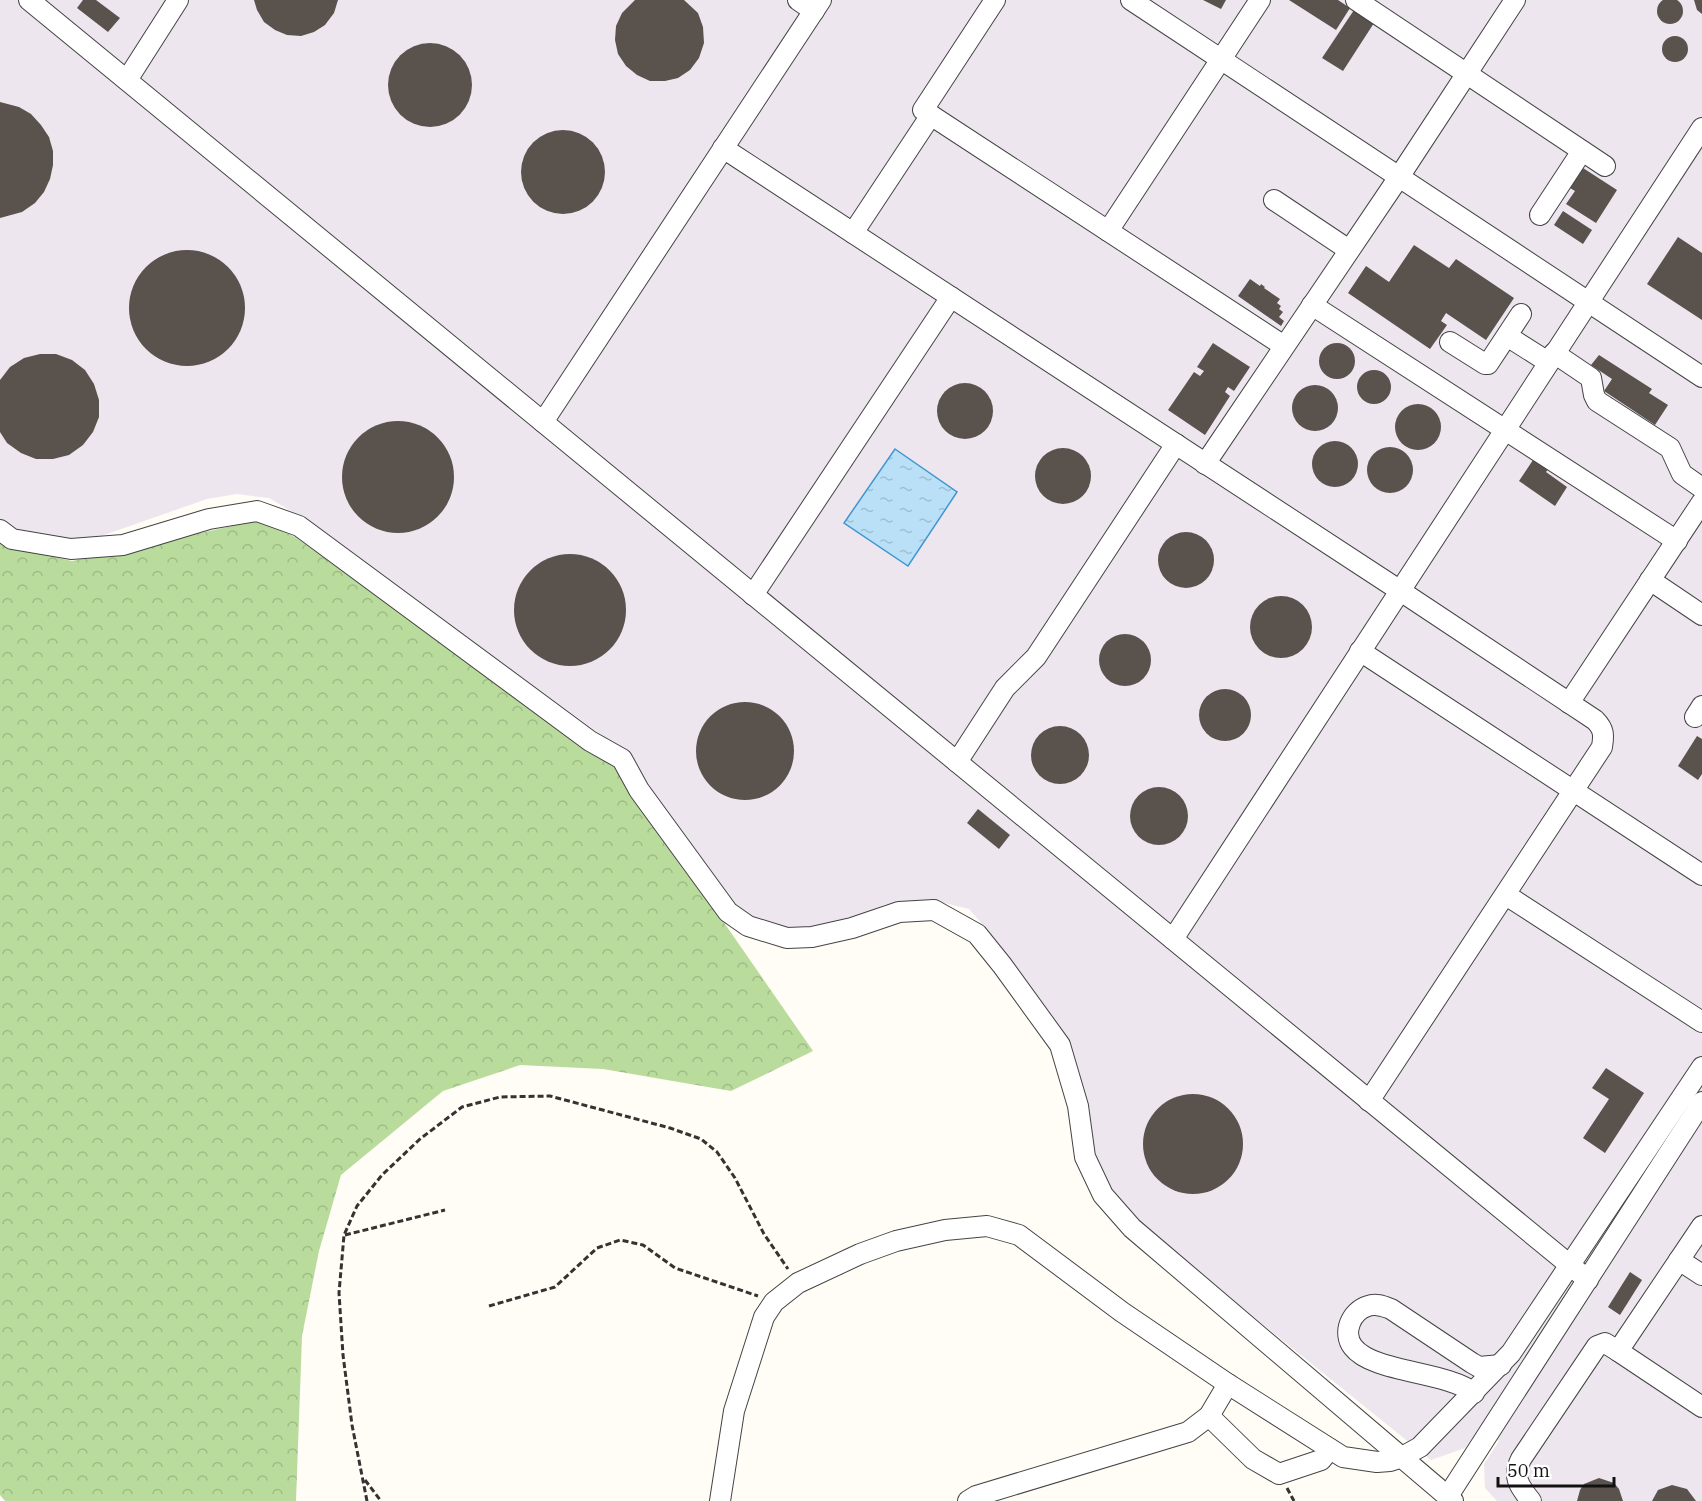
<svg xmlns="http://www.w3.org/2000/svg" width="1702" height="1501" font-family="'IBM Plex Serif',serif">
<defs>
<pattern id="forest-crowns" width="20" height="18" patternUnits="userSpaceOnUse" patternTransform="scale(1.5)"><rect width="20" height="18" fill="#b9dc9c"/><path d="M2 6a3 3 0 1 1 6 0M12 15a3 3 0 1 1 6 0" fill="none" stroke="#9ebc85"/></pattern>
<pattern id="water-ripples" width="26" height="14" patternUnits="userSpaceOnUse" patternTransform="scale(1.5)"><rect width="26" height="14" fill="#b9e0f7"/><path d="M2 4q2-2 4 0t4 0M15 11q2-2 4 0t4 0" fill="none" stroke="#9ebfd3"/></pattern>
</defs>
<rect width="100%" height="100%" fill="#fffdf5"/>
<polygon fill="#eee6ef" points="0,0 1702,0 1702,1501 1497,1501 1485,1488 1484,1464 1499,1441 1480,1427 1465,1448 1431,1460 1158,1240 1115,1195 1101,1175 1086,1131 1070,1050 1000,954 989,932 969,909 932,900 886,904 832,926 795,930 763,923 737,906 718,884 619,748 316,526 269,498 237,494 207,499 87,541 33,536 9,528 0,522"/>
<polygon fill="url(#forest-crowns)" points="259,520 295,537 616,767 813,1051 731,1091 603,1069 520,1065 443,1091 341,1175 319,1251 302,1336 296,1501 5,1501 0,1495 0,544 72,561"/>
<polygon fill="url(#water-ripples)" stroke="#3f96cf" stroke-width="1.5" points="895,449 957,492 908,566 844,523"/>
<g fill="#5a524d">
<circle cx="1670" cy="11" r="13"/>
<polygon points="83,0 96,0 120,18 108,32 77,8"/>
<polygon points="254,0 338,0 334,13 325,25 314,32 301,36 287,35 275,30 264,22 257,10"/>
<polygon points="635,0 684,0 698,13 703,27 704,43 699,58 690,70 678,78 665,81 650,81 637,75 626,66 618,54 615,40 616,26 622,13"/>
<polygon points="1203,0 1226,0 1221,9"/>
<polygon points="1289,0 1338,0 1350,8 1336,30"/>
<polygon points="1694,0 1702,0 1702,14 1697,10"/>
<polygon points="1354,10 1374,23 1343,71 1322,58"/>
<circle cx="1675" cy="49" r="13"/>
<circle cx="430" cy="85" r="42"/>
<polygon points="0,102 19,107 31,114 41,125 49,137 53,151 53,165 50,179 44,192 35,203 22,212 0,218"/>
<circle cx="563" cy="172" r="42"/>
<polygon points="1583,168 1617,190 1596,223 1566,204 1575,191 1570,188"/>
<polygon points="1563,211 1592,230 1583,244 1554,225"/>
<polygon points="1678,237 1702,253 1702,320 1647,284"/>
<polygon points="1414,245 1449,268 1456,259 1514,298 1486,340 1446,313 1441,321 1447,325 1430,349 1348,293 1366,266 1389,282"/>
<circle cx="187" cy="308" r="58"/>
<polygon points="1250,279 1260,286 1261,284 1265,287 1264,288 1280,299 1277,303 1281,306 1279,309 1283,312 1279,317 1284,321 1281,326 1238,296"/>
<polygon points="1213,343 1250,367 1234,391 1228,387 1225,392 1230,396 1205,435 1168,410 1194,372 1200,376 1204,371 1197,367"/>
<circle cx="1337" cy="361" r="18"/>
<polygon points="40,354 56,354 72,360 85,370 94,384 99,400 99,417 93,432 83,445 69,455 53,459 36,459 21,453 7,443 0,432 0,380 10,367 24,358"/>
<polygon points="1599,355 1652,389 1649,393 1668,405 1655,425 1604,391 1612,379 1591,365"/>
<circle cx="1374" cy="387" r="17"/>
<circle cx="965" cy="411" r="28"/>
<circle cx="1315" cy="408" r="23"/>
<circle cx="1418" cy="427" r="23"/>
<circle cx="398" cy="477" r="56"/>
<circle cx="1335" cy="464" r="23"/>
<circle cx="1390" cy="470" r="23"/>
<circle cx="1063" cy="476" r="28"/>
<polygon points="1535,457 1550,467 1546,472 1567,487 1555,506 1519,481"/>
<circle cx="1186" cy="560" r="28"/>
<circle cx="570" cy="610" r="56"/>
<circle cx="1281" cy="627" r="31"/>
<circle cx="1125" cy="660" r="26"/>
<circle cx="1225" cy="715" r="26"/>
<circle cx="745" cy="751" r="49"/>
<circle cx="1060" cy="755" r="29"/>
<polygon points="1697,736 1702,739 1702,774 1698,780 1678,766"/>
<circle cx="1159" cy="816" r="29"/>
<polygon points="978,809 1010,835 999,849 967,823"/>
<polygon points="1606,1068 1644,1093 1605,1153 1583,1138 1609,1099 1592,1088"/>
<circle cx="1193" cy="1144" r="50"/>
<polygon points="1630,1272 1642,1280 1620,1315 1608,1307"/>
<polygon points="1599,1478 1614,1483 1619,1489 1623,1501 1577,1501 1580,1490 1584,1484"/>
<polygon points="1672,1485 1687,1489 1696,1501 1652,1501 1658,1490"/>
</g>
<g fill="none" stroke-linecap="round" stroke-linejoin="round">
<defs>
<g id="minor">
<polyline points="29,0 1588,1280"/>
<polyline points="798,0 814,11"/>
<polyline points="995,0 923,110 1284,346"/>
<polyline points="1131,0 1702,377"/>
<polyline points="1356,0 1605,166"/>
<polyline points="127,80 178,0"/>
<path d="M723,148L1399,590L1595,720C1604,729 1604,735 1602,747L1369,1101"/>
<polyline points="1274,200 1349,250"/>
<polyline points="1540,215 1582,151"/>
<polyline points="1108,231 1260,0"/>
<polyline points="853,233 931,115"/>
<polyline points="1312,305 1677,541"/>
<polyline points="1507,336 1548,362"/>
<polyline points="1450,342 1485,364 1488,364 1521,314"/>
<polyline points="1554,353 1591,378 1594,395 1597,401 1670,448 1682,474 1702,488"/>
<polyline points="543,422 821,0"/>
<polyline points="1205,464 1399,177 1515,0"/>
<polyline points="0,530 12,539 71,549 123,545 209,519 257,511 299,526 590,741 622,759 639,790 728,912 748,926 787,938 812,937 852,928 899,912 934,910 977,934 1002,965 1060,1045 1078,1106 1085,1157 1103,1195 1132,1228 1453,1501"/>
<polyline points="1650,580 1702,615"/>
<polyline points="753,595 951,297"/>
<polyline points="1360,651 1702,875"/>
<polyline points="1569,703 1702,502"/>
<polyline points="1695,717 1702,706"/>
<polyline points="957,762 1005,688 1036,657 1176,444"/>
<polyline points="1506,895 1702,1022"/>
<polyline points="1173,939 1702,128"/>
<polyline points="1702,1226 1618,1351 1702,1407"/>
<polyline points="1679,1260 1702,1275"/>
<path d="M1474,1393C1446,1371 1373,1373 1353,1347C1342,1333 1351,1311 1368,1306C1376,1303 1383,1306 1391,1309L1472,1363L1479,1367L1501,1365"/>
<polyline points="1209,1416 1253,1459 1279,1474 1321,1460 1330,1449"/>
<polyline points="1448,1496 1702,1102"/>
<polyline points="720,1501 734,1411 764,1317 774,1302 798,1283 860,1254 896,1241 945,1230 987,1226 1019,1235 1122,1312 1228,1384 1343,1457 1377,1462 1390,1461 1402,1457 1420,1447 1511,1353 1702,1067"/>
<polyline points="968,1501 976,1496 1188,1432 1209,1416 1228,1384"/>
<path d="M1531,1501C1519,1486 1512,1477 1521,1459L1597,1346L1605,1343L1618,1351"/>
</g>
</defs>
<use href="#minor" stroke="#444" stroke-width="22"/>
<g stroke="#333" stroke-width="3" stroke-dasharray="6 3" stroke-linecap="butt">
<polyline points="345,1235 445,1210"/>
<polyline points="489,1306 555,1287 597,1248 620,1240 643,1245 675,1268 758,1296"/>
<polyline points="365,1480 381,1501"/>
<polyline points="1287,1488 1294,1501"/>
<polyline points="367,1501 352,1425 343,1355 339,1293 344,1235 357,1206 382,1175 420,1139 462,1107 500,1097 550,1096 670,1128 701,1139 717,1152 735,1178 764,1234 788,1269"/>
</g>
<use href="#minor" stroke="#fff" stroke-width="20"/>
</g>
<path d="M1498 1477v9h116v-9" fill="none" stroke="#111111" stroke-width="3"/>
<text x="1507" y="1477" font-size="18" fill="#111111" stroke="#ffffff" stroke-width="4.5" paint-order="stroke">50 m</text>
</svg>
